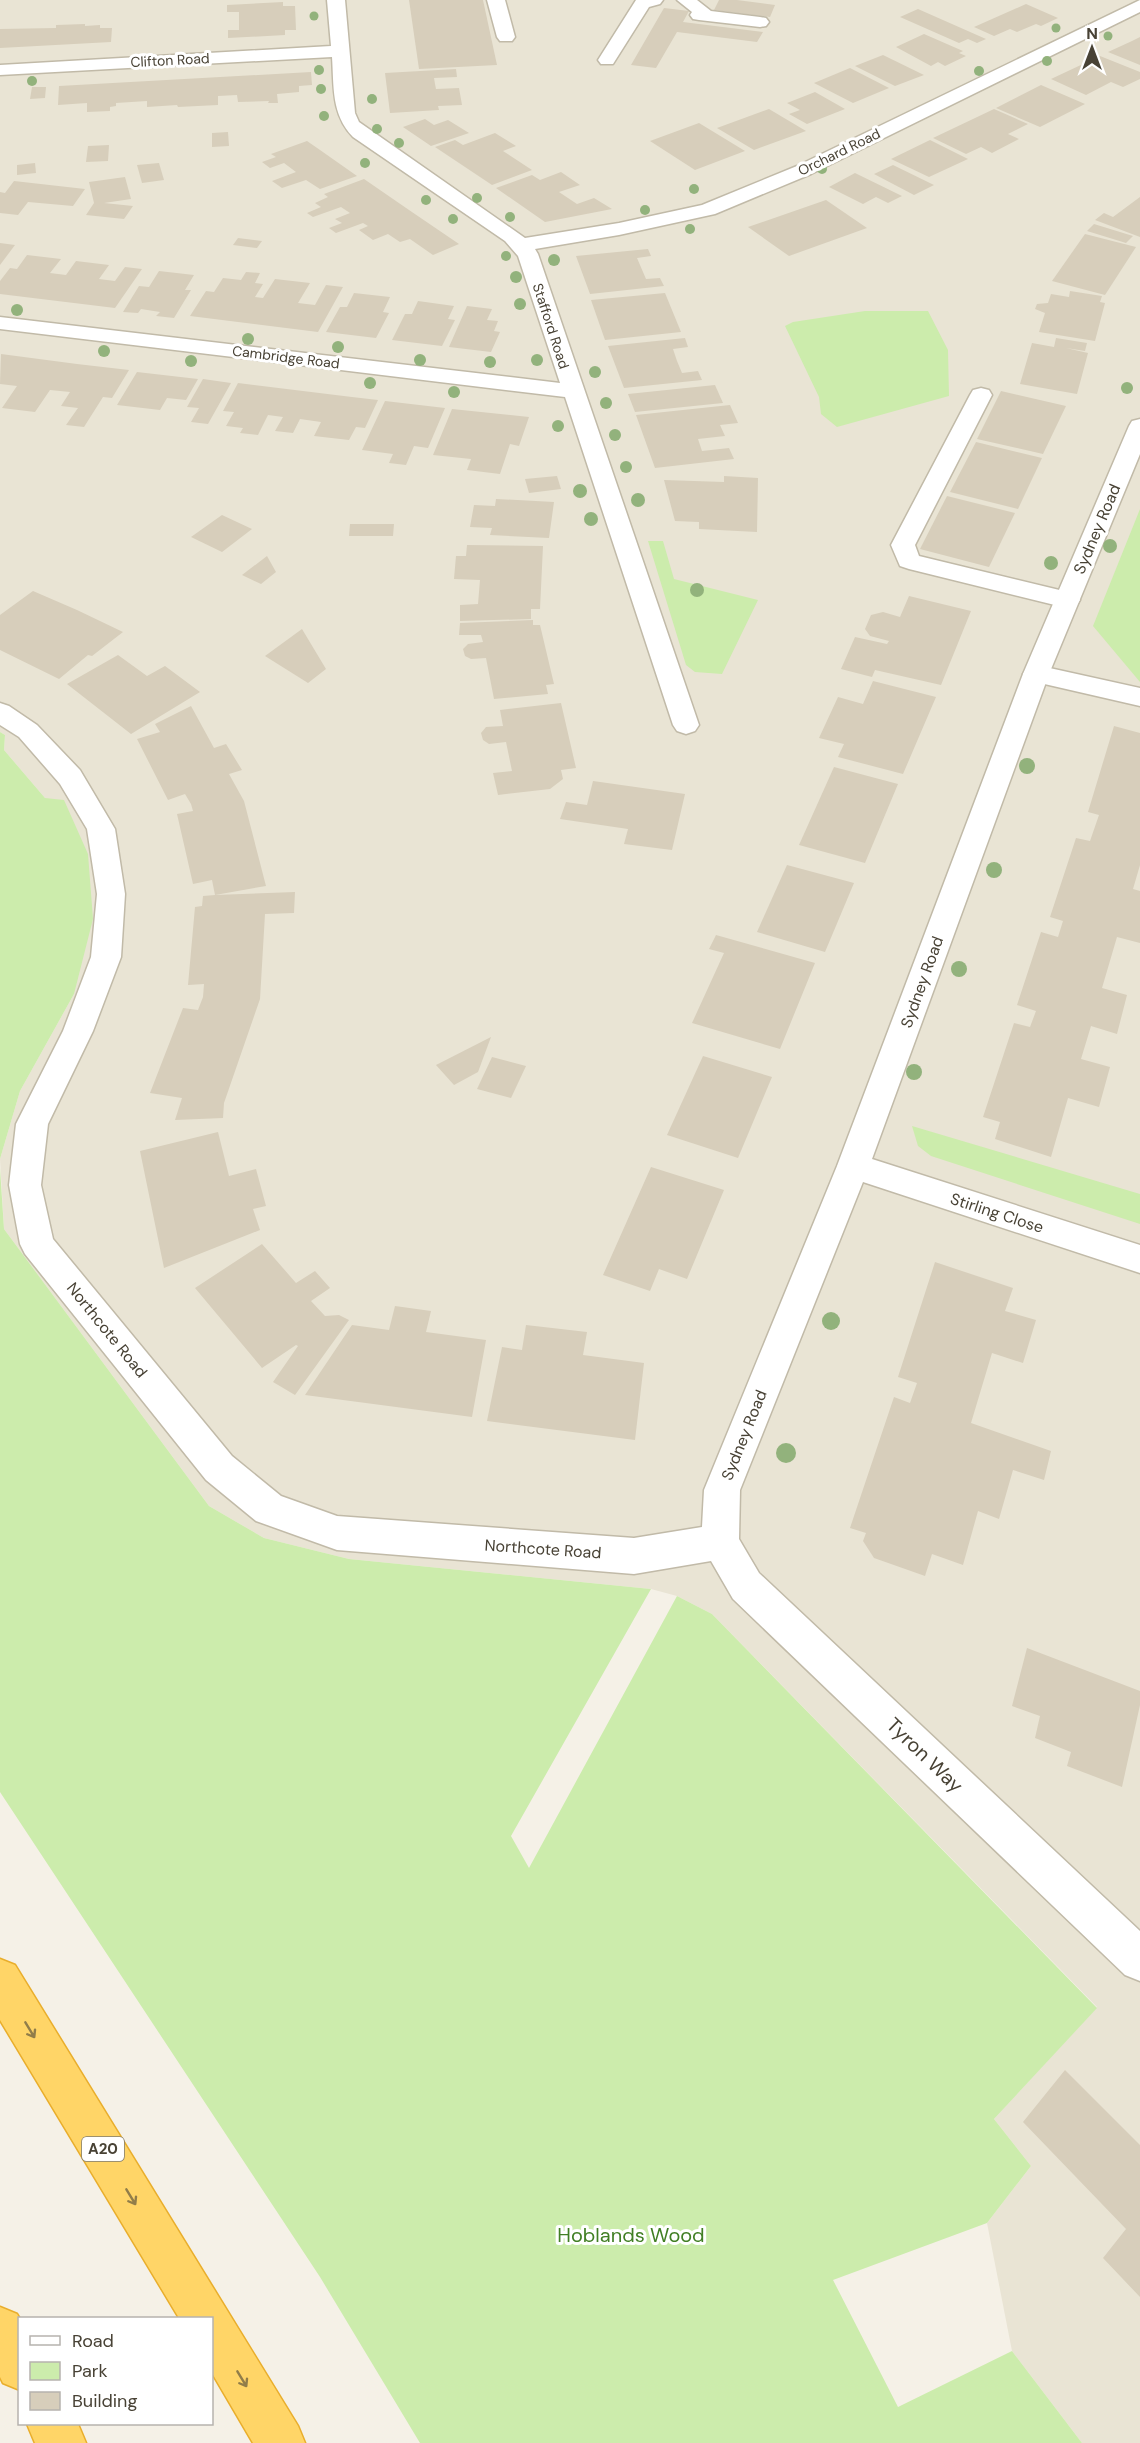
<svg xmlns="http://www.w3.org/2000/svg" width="1140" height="2443" font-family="'DM Sans',sans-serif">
<rect width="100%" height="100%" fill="#f5f1e7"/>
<polygon fill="#e9e4d4" points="0,0 1140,0 1140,2443 1082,2443 1012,2351 987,2223 1031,2166 994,2119 1097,2007 712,1614 677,1596 651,1589 349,1559 264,1538 209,1506 4,1229 0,1159 20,1091 74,994 45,798 4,750 5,735 0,732"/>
<g fill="#ccecac">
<polygon points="865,311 928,311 948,350 949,396 837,427 821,414 819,397 785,326 793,322"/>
<polygon points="1140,509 1140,682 1093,626"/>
<polygon points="648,541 663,541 674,579 758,600 722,674 695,672 686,665"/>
<polygon points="0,732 5,735 4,750 45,798 64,800 88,854 93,919 74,994 20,1091 0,1159"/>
<polygon points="912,1126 1140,1194 1140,1224 931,1156 918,1146"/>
<polygon points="0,1168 4,1229 209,1506 264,1538 349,1559 651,1589 511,1836 529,1868 677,1596 712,1614 1097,2008 994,2119 1031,2166 987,2223 833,2280 898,2407 1012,2351 1082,2443 420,2443 320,2277 0,1792"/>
</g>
<g fill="#d7cebb">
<polygon points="409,0 483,0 497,65 419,69"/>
<polygon points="719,0 737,0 775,5 770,17 714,10"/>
<polygon points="283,2 283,6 295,6 296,30 285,30 285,35 228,38 228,30 239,30 239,12 227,12 227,5"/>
<polygon points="1026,4 1058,18 1041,26 1036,24 1017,32 1010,29 994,36 974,27"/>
<polygon points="664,8 689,11 683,22 763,32 757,42 677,32 656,68 631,65"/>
<polygon points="918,9 986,39 977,43 968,39 959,43 900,17"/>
<polygon points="85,24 85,26 100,25 100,28 112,28 111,42 0,48 0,29 56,28 56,25"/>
<polygon points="924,34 963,51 959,53 966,56 945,66 938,62 931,66 896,47"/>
<polygon points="1140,37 1140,65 1108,52 1132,41"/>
<polygon points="883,55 924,75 895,86 855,66"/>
<polygon points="1100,56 1140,72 1140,79 1123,87 1111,82 1086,95 1051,79"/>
<polygon points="850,68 889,88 853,103 814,83"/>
<polygon points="456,69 457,77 434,78 435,84 436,89 459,88 462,105 438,106 439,110 390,113 385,73"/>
<polygon points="311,72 312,85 299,86 299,92 277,94 278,103 268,103 269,101 238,102 237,95 218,96 218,105 178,107 177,105 147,107 147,101 116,103 116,106 110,107 110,111 87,112 87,103 58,105 59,86"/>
<polygon points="1041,85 1085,104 1040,127 996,108"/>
<polygon points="32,87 46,87 45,98 30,99"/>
<polygon points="815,92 845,109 807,124 789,114 800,110 787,103"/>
<polygon points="769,109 806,131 754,150 717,128"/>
<polygon points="994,109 1028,124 1008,134 1019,139 992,153 981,147 966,154 933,138"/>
<polygon points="425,119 434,125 448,120 469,133 431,146 403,127"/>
<polygon points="699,123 745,151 695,170 650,141"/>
<polygon points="228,132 229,146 212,147 212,133"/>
<polygon points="495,133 516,146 503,151 532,170 492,185 435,147 455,140 463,145"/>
<polygon points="930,140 968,159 929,177 891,159"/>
<polygon points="307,141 320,150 357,176 320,189 306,180 282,188 272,181 296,172 284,163 270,168 262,162 276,157 271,154"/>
<polygon points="109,145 108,161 86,162 88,146"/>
<polygon points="35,163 36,173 17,175 17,165"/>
<polygon points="159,163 164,180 142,183 137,165"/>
<polygon points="893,165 934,185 914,195 874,174"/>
<polygon points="561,172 580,185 559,192 577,204 594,198 612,209 545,222 496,188 532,175 540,180"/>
<polygon points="855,173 902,196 888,203 876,197 863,204 829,187"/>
<polygon points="125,177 131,199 104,203 133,206 124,219 86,215 94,203 89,182"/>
<polygon points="364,179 409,210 459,244 433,255 410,239 400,242 388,234 373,240 359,230 368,226 363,223 336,233 329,228 342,223 335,219 350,213 341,207 313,217 307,213 321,207 315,203 328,197 324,194"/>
<polygon points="14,181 85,189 73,206 28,202 18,215 0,213 0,192 5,193"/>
<polygon points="1140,197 1140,237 1095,220 1104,213 1113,217"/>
<polygon points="826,200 867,228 789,256 748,227"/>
<polygon points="1094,224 1133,236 1126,243 1087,231"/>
<polygon points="1085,234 1136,247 1105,295 1052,281"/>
<polygon points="238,238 262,241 257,248 233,245"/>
<polygon points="0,243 15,245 0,265"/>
<polygon points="648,249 651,256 637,258 646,279 660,278 664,286 590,294 576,256"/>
<polygon points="27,255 61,259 50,273 66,275 76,261 109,265 99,279 115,281 125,267 142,269 115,308 0,294 0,281 10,268 17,269"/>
<polygon points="159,271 194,275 185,290 191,290 174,318 156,316 160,312 141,309 138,313 123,312 139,286 149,287"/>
<polygon points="246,272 260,273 255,283 263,284 255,297 263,298 275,279 310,283 298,303 315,305 326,285 343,287 318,332 190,316 206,291 214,292 223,278 241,280"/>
<polygon points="1070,291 1102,296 1100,302 1105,303 1095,341 1039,332 1045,313 1035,309 1037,304 1048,303 1051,294 1069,297"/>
<polygon points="354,293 390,297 383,312 389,313 376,338 326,332 340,307 347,307"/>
<polygon points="665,293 681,332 605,340 591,300"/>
<polygon points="418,301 454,306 448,319 455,320 442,346 392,340 405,314 412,314"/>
<polygon points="467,306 492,309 487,320 498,321 494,331 500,332 491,352 449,347"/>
<polygon points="685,338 688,347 673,349 677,361 682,373 698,371 702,380 624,388 608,346"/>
<polygon points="1056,338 1087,343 1085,351 1066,348 1088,353 1077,394 1020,384 1032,343 1054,347"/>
<polygon points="1,354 77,364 129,370 112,398 103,397 84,427 66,425 78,408 61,406 70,392 50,390 35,412 2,408 17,386 0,384"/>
<polygon points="137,372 198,379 186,400 167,398 160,410 117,405"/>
<polygon points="203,379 231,383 208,424 191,422 199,408 187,407"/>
<polygon points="238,383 352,397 378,400 365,428 356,427 349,440 314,436 321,422 300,419 293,433 275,431 283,417 268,415 258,435 240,433 243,428 226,426 234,412 223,411"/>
<polygon points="715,385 723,403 635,412 628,394"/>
<polygon points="1001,391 1066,406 1043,454 977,439"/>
<polygon points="385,401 445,408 428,448 414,446 406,465 389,463 393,454 362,450"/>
<polygon points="730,405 738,423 720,425 725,436 698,439 702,451 729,448 734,459 655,468 636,415"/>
<polygon points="452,409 529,417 519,446 510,444 500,474 467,470 471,459 433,455"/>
<polygon points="976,442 1042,458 1018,509 950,492"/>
<polygon points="557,476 561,489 529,493 525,479"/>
<polygon points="724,476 758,478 757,532 699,529 699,522 675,521 664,480 724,482"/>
<polygon points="947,496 1015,513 989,567 920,549"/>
<polygon points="496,499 554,502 549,538 490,535 492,528 470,527 474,505 495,506"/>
<polygon points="222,515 252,529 222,552 191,537"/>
<polygon points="350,524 394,524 393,536 349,536"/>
<polygon points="467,545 543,546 540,609 531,609 531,619 460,621 460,605 478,604 480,580 454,579 456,556 466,556"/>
<polygon points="267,556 276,572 261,584 242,575"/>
<polygon points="33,591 77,610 123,632 92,656 88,655 59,679 0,650 0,615"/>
<polygon points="909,596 971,611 941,685 875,670 872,677 841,669 855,637 887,644 889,641 870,636 865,629 871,615 883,612 900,617"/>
<polygon points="533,620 533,625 540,625 554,684 546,685 548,694 494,699 486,658 471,659 465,656 463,649 468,644 483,642 481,635 459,635 460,623"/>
<polygon points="302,629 326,669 308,683 265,656"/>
<polygon points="118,655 147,676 165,666 200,692 131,734 67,684"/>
<polygon points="873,681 936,697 903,774 838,757 844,744 819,738 838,697 863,704"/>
<polygon points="561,703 576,768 561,770 563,779 550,789 498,795 493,773 512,771 506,742 489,744 483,740 481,733 486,727 503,726 500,710"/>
<polygon points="191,706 214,748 226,744 242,770 229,774 244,801 266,886 215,895 295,892 294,913 265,914 260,999 224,1103 223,1118 175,1120 182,1098 150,1093 183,1008 198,1010 203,997 204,984 188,985 195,907 202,906 203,896 215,895 212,880 193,884 177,814 193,811 191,804 185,794 168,800 137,739 160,732 155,724"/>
<polygon points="1114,726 1140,733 1140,865 1133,889 1140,891 1140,943 1117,937 1102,988 1127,995 1117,1034 1091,1026 1081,1059 1110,1067 1099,1107 1068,1098 1051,1157 995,1139 1000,1122 983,1117 1014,1023 1030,1027 1036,1011 1017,1005 1041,932 1058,937 1063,921 1050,917 1076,838 1090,841 1099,815 1088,812"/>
<polygon points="834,767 898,784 865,863 799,845"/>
<polygon points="593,781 685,794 672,850 624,844 628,829 560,819 566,802 587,805"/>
<polygon points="787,865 854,883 825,952 757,932"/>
<polygon points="716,935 815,963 780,1049 692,1023 724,953 709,949"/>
<polygon points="491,1037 478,1072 454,1085 436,1065"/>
<polygon points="703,1056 772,1077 738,1158 667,1135"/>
<polygon points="492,1057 526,1066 511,1098 477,1089"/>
<polygon points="218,1132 229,1176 256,1169 266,1206 253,1209 260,1230 164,1268 140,1151"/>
<polygon points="651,1167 724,1190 687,1279 659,1269 650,1291 603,1275"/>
<polygon points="262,1244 296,1283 315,1271 330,1288 311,1301 325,1316 339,1315 349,1320 295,1395 273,1382 298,1346 296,1345 262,1368 195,1288"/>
<polygon points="935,1262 1013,1288 1005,1311 1036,1320 1023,1363 992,1353 971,1423 1051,1451 1044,1480 1013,1470 999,1519 978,1511 963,1565 932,1554 925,1576 874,1558 863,1541 866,1533 850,1528 894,1397 910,1403 917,1383 898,1377"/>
<polygon points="395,1306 431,1311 426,1332 486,1340 472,1417 305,1395 352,1325 389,1330"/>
<polygon points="526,1325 587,1332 583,1355 644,1363 635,1440 487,1421 502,1347 522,1350"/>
<polygon points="1027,1648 1140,1691 1140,1705 1122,1787 1067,1766 1071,1752 1035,1738 1040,1716 1012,1706"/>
<polygon points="1065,2070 1140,2145 1140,2297 1103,2258 1126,2229 1023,2122"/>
</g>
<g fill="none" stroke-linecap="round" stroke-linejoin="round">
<defs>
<g id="lane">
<polygon points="487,0 505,0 515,37 512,41 500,41 497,37"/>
<polygon points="636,0 663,0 660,4 649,7 613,64 601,64 598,60"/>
<polygon points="677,0 697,0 711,11 760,17 766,18 769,22 766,26 760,27 699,20 693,19 690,15 692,12"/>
<polygon points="981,388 989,390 992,395 915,545 919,556 1076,594 1080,600 1076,606 1067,608 909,569 900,566 891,545 970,395 973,390"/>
<polygon points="1036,665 1140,688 1140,706 1027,680 1023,674 1027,668"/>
</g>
<g id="street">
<path d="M327,0H345L355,113L359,122L525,238L619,223L702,205L797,166L1140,0V12L811,174L715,214L619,235L535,249L538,254L699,725L695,731L686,734L677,731L673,725L565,397L0,329V317L560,383L518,256L505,241L353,137C331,114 334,87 332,57L0,75V65L331,46Z"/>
<polygon points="1140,419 1140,454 1049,674 872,1159 1140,1245 1140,1273 863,1182 740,1490 739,1539 759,1573 1140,1931 1140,1981 1125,1975 733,1599 711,1561 634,1574 337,1550 256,1521 206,1480 25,1254 20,1244 9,1185 16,1124 63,1031 91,957 97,894 87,829 60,784 19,737 0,725 0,703 9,706 37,725 80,770 115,829 125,894 121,957 93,1031 48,1124 41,1185 53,1239 232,1456 281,1496 337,1516 634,1538 702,1527 704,1490 837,1166 1023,674 1129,426 1132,421"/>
</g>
<g id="highway">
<polygon points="0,1959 15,1965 298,2426 305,2443 253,2443 212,2373 212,2318 179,2318 0,2020"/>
<polygon points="0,2307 17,2314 20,2319 20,2390 3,2383 0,2377"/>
<polygon points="27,2424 78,2424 86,2443 35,2443"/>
</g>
</defs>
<use href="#lane" stroke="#c1baa8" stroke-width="3"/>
<use href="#street" stroke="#c1baa8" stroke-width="3"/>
<use href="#highway" stroke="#e9ae2c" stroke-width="3"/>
<use href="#lane" fill="#fff" fill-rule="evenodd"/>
<use href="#street" fill="#fff" fill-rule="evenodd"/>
<use href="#highway" fill="#ffd567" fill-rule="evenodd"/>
</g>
<g fill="#92b27c">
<circle cx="314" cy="16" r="4.5"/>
<circle cx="1056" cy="28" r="4.5"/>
<circle cx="1108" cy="36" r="4.5"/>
<circle cx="1047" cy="61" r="5"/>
<circle cx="319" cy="70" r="5"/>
<circle cx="979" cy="71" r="5"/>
<circle cx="32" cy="81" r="5"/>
<circle cx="321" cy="89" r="5"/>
<circle cx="372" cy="99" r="5"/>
<circle cx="324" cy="116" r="5"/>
<circle cx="377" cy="129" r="5"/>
<circle cx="399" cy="143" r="5"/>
<circle cx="365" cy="163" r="5"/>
<circle cx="822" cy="169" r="5"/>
<circle cx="694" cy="189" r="5"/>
<circle cx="477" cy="198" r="5"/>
<circle cx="426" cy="200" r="5"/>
<circle cx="645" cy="210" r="5"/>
<circle cx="510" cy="217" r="5"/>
<circle cx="453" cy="219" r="5"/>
<circle cx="690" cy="229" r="5"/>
<circle cx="506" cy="256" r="5"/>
<circle cx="554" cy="260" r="6"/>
<circle cx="516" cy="277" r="6"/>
<circle cx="520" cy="304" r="6"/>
<circle cx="17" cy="310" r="6"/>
<circle cx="248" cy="339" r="6"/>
<circle cx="338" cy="347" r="6"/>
<circle cx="104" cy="351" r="6"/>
<circle cx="420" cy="360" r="6"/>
<circle cx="537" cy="360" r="6"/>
<circle cx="191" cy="361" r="6"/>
<circle cx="490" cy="362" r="6"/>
<circle cx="595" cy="372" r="6"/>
<circle cx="370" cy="383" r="6"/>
<circle cx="1127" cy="388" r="6"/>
<circle cx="454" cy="392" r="6"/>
<circle cx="606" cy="403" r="6"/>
<circle cx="558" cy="426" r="6"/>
<circle cx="615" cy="435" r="6"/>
<circle cx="626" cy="467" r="6"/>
<circle cx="580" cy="491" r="7"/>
<circle cx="638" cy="500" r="7"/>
<circle cx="591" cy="519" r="7"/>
<circle cx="1110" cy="546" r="7"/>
<circle cx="1051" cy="563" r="7"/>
<circle cx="697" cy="590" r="7"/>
<circle cx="1027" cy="766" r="8"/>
<circle cx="994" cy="870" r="8"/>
<circle cx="959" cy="969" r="8"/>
<circle cx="914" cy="1072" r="8"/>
<circle cx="831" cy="1321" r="9"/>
<circle cx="786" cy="1453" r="10"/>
</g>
<defs><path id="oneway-shaft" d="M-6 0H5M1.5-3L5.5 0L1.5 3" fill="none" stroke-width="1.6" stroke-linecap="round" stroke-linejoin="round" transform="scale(1.5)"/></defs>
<g stroke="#917d49">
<use href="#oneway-shaft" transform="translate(30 2030) rotate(59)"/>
<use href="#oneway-shaft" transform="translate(131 2197) rotate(59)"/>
<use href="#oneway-shaft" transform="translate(242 2379) rotate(59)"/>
</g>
<g text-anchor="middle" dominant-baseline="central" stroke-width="6" stroke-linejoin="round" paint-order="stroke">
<g font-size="14" fill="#484235" stroke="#fff">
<text transform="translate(170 60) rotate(-3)">Clifton Road</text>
<text transform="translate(839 152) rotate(-26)">Orchard Road</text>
<text transform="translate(551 326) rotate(72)">Stafford Road</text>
<text transform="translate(286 357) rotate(7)">Cambridge Road</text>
</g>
<rect fill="#fff" stroke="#7f7b72" stroke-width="1.5" x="82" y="2137" width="42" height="24" rx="4.5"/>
<g font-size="15" font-weight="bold" fill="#484235">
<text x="103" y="2149">A20</text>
</g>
<g font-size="16" fill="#484235" stroke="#fff">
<text transform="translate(1097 529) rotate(-67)">Sydney Road</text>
<text transform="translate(922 982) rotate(-70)">Sydney Road</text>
<text transform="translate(997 1213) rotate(18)">Stirling Close</text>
<text transform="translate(107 1330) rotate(51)">Northcote Road</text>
<text transform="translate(744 1435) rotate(-68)">Sydney Road</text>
<text transform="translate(543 1549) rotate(4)">Northcote Road</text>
</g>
<g font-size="20" fill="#484235" stroke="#fff">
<text transform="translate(925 1755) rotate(44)">Tyron Way</text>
</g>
<g font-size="20" fill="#417f24" stroke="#fff">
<text x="631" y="2235">Hoblands Wood</text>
</g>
</g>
<rect x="18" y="2317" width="195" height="108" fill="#ffffff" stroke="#b6b3ae" stroke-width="1.5"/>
<rect x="30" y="2336" width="30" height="9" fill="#ffffff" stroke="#b6b3ae" stroke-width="1.5"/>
<text x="72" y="2347" font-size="18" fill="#484235">Road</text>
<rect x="30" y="2362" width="30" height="18" fill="#ccecac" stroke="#b6b3ae" stroke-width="1.5"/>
<text x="72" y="2377" font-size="18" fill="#484235">Park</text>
<rect x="30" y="2392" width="30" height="18" fill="#d7cebb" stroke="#b6b3ae" stroke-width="1.5"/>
<text x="72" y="2407" font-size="18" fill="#484235">Building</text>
<g transform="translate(1092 48)" stroke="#ffffff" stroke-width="4.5" paint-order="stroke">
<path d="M0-4.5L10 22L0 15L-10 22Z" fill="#484235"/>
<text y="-9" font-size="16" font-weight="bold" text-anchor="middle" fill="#484235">N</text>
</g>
</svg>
